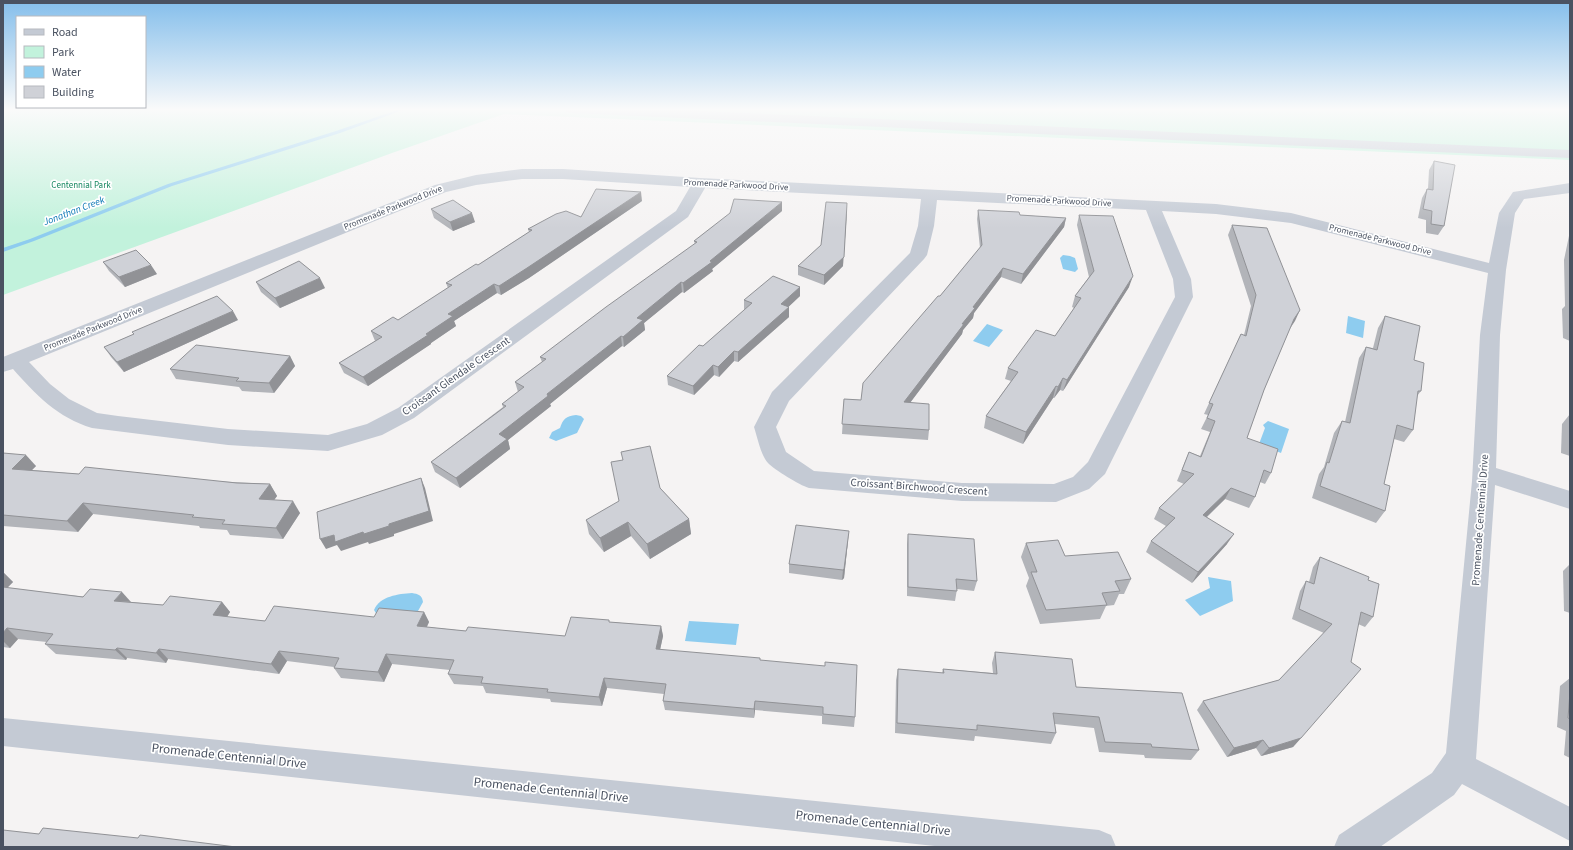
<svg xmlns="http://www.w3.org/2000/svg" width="1573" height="850" font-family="'Source Sans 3',sans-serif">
<rect width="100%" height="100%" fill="#f5f3f3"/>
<polygon fill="#c2f2dc" points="3,109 1570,109 1570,160 504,114 392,153 3,295"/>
<g fill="#8eccef">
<polygon points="1063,255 1070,256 1075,258 1078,269 1075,272 1063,269 1060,258"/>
<polygon points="1348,316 1365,321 1363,338 1346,333"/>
<polygon points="987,324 1003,330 989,347 973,341"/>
<path d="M576,415L581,416L584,419L577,433L556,441L549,438L552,432L560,428C563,419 566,416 576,415Z"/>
<polygon points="1268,421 1289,429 1281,453 1259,444 1265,428 1263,425"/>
<polygon points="1208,577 1231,581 1233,601 1200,616 1185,600 1210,588"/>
<path d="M412,593C418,594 422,595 423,602L418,611L413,613L377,615L374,610C380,596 398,594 412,593Z"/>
<polygon points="689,621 739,624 736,645 685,641"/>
</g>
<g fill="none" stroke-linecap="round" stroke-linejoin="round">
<polygon fill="#8eccef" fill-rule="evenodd" points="400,109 406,109 340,133 172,186 34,241 3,252 3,248 30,239 168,184 336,131"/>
<g fill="#c4cad4" fill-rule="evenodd">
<polygon points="564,109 658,109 1570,150 1570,158 571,113 566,112"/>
<path d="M522,169H563L700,178L1216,204L1291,213L1489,263L1499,213L1513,192L1570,183V193L1524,199L1515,213L1506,270L1500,335L1496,468L1570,491V509L1495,485L1476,759L1570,807V841L1462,784L1454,795L1380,847H1334L1339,835L1432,773L1446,753L1472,481L1480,335L1488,273L1291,223L1216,214L1162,211L1191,279L1193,297L1105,474L1089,489L1056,502L962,501L809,488C799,485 775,470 768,463C761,456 757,436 754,427L772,392L910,253L918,226L921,199L705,188L688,217L414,418L382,435L328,451L228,445L92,428C58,418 35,394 13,369L3,372V357L435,185L476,175ZM522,179H563L690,187L676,211L398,408L367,424L328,435L228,429L118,416L97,413L69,399L50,384L29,362L446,192L476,185ZM937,200L1146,210L1173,279L1175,297L1088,462L1073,477L1054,484L962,483L814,471L786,452L776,427L789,401L924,259L927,255L934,226Z"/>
<polygon points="3,718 1099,830 1111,835 1116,847 944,847 3,746"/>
</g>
</g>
<g fill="#b2b4b9">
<polygon points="1434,161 1444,226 1438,235 1426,233 1426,220 1418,218 1422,198 1427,189 1428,189 1429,170"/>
<polygon points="642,201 529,278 501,295 497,293 454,321 456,326 431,343 431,344 368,386 344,373 339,363 375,341 371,331 398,320 448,288 446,283 478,265 529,232 528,229 581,217"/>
<polygon points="431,209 475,222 453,231 434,218"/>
<polygon points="978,210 1020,215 1066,218 1064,227 1021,284 1001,277 974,313 973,318 963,330 962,334 910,403 929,430 928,440 842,434 844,399 861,400 940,296 980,248 977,219"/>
<polygon points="782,211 712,269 713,271 684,293 682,292 644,323 645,330 624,347 622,346 608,357 550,404 551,406 508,440 510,449 460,488 435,472 431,462 503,407 502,404 518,392 515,382 542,362 540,357 695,244 694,241"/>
<polygon points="1079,215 1129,287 1063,391 1060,390 1054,398 1053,398 1023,444 984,428 986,416 1011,381 1005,379 1008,368 1055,336 1074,308 1072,307 1075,296 1089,277 1077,225"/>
<polygon points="1232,225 1300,310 1291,326 1264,390 1247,438 1271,473 1265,484 1260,482 1255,497 1249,508 1225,499 1207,517 1227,544 1192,583 1146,552 1151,541 1166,526 1154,519 1159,508 1184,484 1177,481 1189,452 1200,456 1210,432 1201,429 1208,415 1204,414 1241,334 1244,335 1251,306 1228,235"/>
<polygon points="1570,231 1570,341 1563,338 1562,309 1565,306 1564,260"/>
<polygon points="103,262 157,274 125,287 109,271"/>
<polygon points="798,266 843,266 824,285 798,275"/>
<polygon points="256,282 325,288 280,308 261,292"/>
<polygon points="800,287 800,296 788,307 789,317 738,362 734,361 719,377 714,375 694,395 668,385 667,376 703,346 744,310 744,300"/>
<polygon points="1385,316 1414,360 1421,391 1417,396 1413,430 1404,442 1394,439 1384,484 1385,511 1376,523 1312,498 1319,474 1324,467 1334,433 1342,421 1345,422 1359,358 1366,347 1373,348 1378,328"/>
<polygon points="238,320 124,372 111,357 104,347 134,334 132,332"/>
<polygon points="290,356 295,366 274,393 242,391 239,387 176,379 170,369"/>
<polygon points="1570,414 1570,456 1561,453 1562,424"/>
<polygon points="3,453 36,466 32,470 79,474 270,484 277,496 274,500 300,513 283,539 230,535 227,530 200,528 199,526 93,514 78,532 3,526"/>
<polygon points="660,488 689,519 691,534 650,559 631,536 604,552 589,534 586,520"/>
<polygon points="908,534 977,581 974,591 957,589 955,601 907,596 907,544"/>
<polygon points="848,541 844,578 842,580 789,573 789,564"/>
<polygon points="1026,543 1065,556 1131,579 1124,594 1119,594 1114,605 1106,606 1100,619 1040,624 1026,586 1029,578 1021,557"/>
<polygon points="1320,557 1368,580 1373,617 1365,627 1358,624 1301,738 1293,747 1261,756 1256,748 1227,757 1197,710 1203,701 1279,680 1324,633 1292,619 1300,591 1306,581 1309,582 1313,567"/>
<polygon points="1570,564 1570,613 1564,611 1563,571"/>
<polygon points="3,572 13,582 7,588 131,602 163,605 222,602 230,612 227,617 265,621 374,617 424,612 429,622 427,627 466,631 565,636 609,622 661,626 663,636 660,650 760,660 855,717 854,727 822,724 822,716 755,710 754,718 665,710 663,701 664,694 607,688 602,706 551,702 550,699 486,693 483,686 454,684 448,674 450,670 392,664 384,682 341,678 334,668 334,667 287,661 279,674 168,659 166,663 127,658 126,660 56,654 45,644 47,642 18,639 10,648 3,647"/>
<polygon points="995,652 1076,687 1199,750 1191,760 1145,758 1144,755 1099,752 1094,728 1055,724 1056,733 1051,744 975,736 974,741 895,733 896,680 898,669 942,673 943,669 993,673 992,663"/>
<polygon points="1570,678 1570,758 1564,755 1566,731 1557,727 1560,686"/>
</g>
<g fill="#919296">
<polygon points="641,192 642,201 529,278 501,295 499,286"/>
<polygon points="782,202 782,211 712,269 713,271 684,293 683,283"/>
<polygon points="847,212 843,266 824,285 824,275"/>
<polygon points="472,213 475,222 453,231 450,222"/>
<polygon points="1066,218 1064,227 1021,284 1023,274"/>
<polygon points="151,265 157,274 125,287 119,277"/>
<polygon points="1003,268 1001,277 974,313 973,318 963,330 962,334 903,412 904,402 973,307"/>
<polygon points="1133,276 1129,287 1063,391 1067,380"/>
<polygon points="320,278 325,288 280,308 275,298"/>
<polygon points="681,282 682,292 644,323 645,330 624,347 623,337 637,318"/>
<polygon points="494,284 497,293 454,321 456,326 431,343 431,344 368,386 363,377 426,334 448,314"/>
<polygon points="800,287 800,296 781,314 781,304"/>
<polygon points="789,307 789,317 738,362 738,352"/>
<polygon points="1300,310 1295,321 1289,330 1294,319"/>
<polygon points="233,311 238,320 124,372 117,362"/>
<polygon points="621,336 622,346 550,404 551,406 508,440 510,449 460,488 456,478 499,434 547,394"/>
<polygon points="734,351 734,361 719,377 718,367"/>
<polygon points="290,356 295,366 274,393 269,383"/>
<polygon points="713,365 714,375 694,395 693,386"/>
<polygon points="1063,378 1060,390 1054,398 1058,387"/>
<polygon points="1056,386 1053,398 1023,444 1026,432"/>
<polygon points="26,455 36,466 22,480 12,469"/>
<polygon points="421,478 425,488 433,521 394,534 394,536 369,544 368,542 341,551 337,545 326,549 320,539 334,535 389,524"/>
<polygon points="270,484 277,496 267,510 259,499"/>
<polygon points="1231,488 1225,499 1197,526 1203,515"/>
<polygon points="293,501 300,513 283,539 276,528"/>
<polygon points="83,503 93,514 78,532 67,521"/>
<polygon points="689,519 691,534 650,559 647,544"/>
<polygon points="628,522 631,536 604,552 600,538"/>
<polygon points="849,531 844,578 842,580 843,570"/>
<polygon points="1234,534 1227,544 1192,583 1198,572"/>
<polygon points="3,572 13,582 3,592"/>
<polygon points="122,592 131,602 114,601"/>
<polygon points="222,602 230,612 221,626 213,615"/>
<polygon points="424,612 429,622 422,636 417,626"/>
<polygon points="661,626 663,636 658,659 656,649"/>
<polygon points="7,628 18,639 10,648 3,641 3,633"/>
<polygon points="117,648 127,658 126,660 115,650"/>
<polygon points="159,649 168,659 166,663 156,653"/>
<polygon points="279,651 287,661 279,674 271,664"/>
<polygon points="386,654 392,664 384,682 378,672"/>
<polygon points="604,678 607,688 602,706 599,697"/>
<polygon points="755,701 755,710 754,718 754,709"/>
<polygon points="1301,738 1293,747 1261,756 1269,748"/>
<polygon points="1263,740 1256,748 1227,757 1234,748"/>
</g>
<g fill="#cfd1d7" stroke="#919296">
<polygon points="1434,161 1455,165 1444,226 1431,224 1432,211 1423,209 1427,189 1433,190"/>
<polygon points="596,189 641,192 527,268 499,286 494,284 448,314 453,316 426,334 428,335 363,377 339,363 382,337 371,331 393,317 398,320 452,285 446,283 476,264 478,265 532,230 528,229 556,214 566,211 581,217"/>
<polygon points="734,199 782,202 710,261 712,262 683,283 681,282 637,318 643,320 623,337 621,336 607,347 547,394 548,396 499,434 507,439 456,478 431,462 506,406 502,404 524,387 515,382 546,359 540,357 606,307 697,242 694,241 730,213"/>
<polygon points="453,200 472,213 450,222 431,209"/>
<polygon points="826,202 847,203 844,257 824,275 798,266 821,245"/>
<polygon points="978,210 1019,212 1020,215 1066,218 1023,274 1003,268 973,307 975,308 962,324 964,324 904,402 929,404 929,430 842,424 844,399 861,400 863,383 938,296 940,296 982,245"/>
<polygon points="1079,215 1113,216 1133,276 1067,380 1063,378 1058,387 1056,386 1026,432 986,416 1018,372 1008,368 1036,330 1055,336 1081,298 1075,296 1094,271"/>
<polygon points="1232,225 1267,228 1300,310 1294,319 1264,390 1247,438 1278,449 1271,473 1264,470 1255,497 1231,488 1203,515 1234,534 1198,572 1151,541 1175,518 1159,508 1194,474 1182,470 1189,452 1201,457 1215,421 1207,418 1213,404 1209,403 1241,334 1246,336 1256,295"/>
<polygon points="136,250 151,265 119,277 103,262"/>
<polygon points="299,261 320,278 275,298 256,282"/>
<polygon points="773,276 800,287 781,304 789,307 738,352 734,351 718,367 713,365 693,386 667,376 699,345 703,346 752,303 744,300"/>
<polygon points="217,296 233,311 117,362 104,347 134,334 132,332"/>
<polygon points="1385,316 1420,326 1414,360 1424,363 1421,391 1418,391 1413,430 1397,425 1384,484 1390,486 1385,511 1320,486 1327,462 1329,463 1342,421 1350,423 1366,347 1377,350"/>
<polygon points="196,345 290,356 269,383 236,381 239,378 170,369"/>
<polygon points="650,446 660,488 689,519 647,544 628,522 600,538 586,520 619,501 611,462 623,460 621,452"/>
<polygon points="3,453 26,455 12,469 79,474 85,467 237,483 270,484 259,499 293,501 276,528 222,524 225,520 192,517 194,515 83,503 67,521 3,515"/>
<polygon points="421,478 429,511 389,524 389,526 364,534 363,532 335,542 334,535 320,539 317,512"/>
<polygon points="796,525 849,531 844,569 843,570 789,564"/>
<polygon points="908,534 974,539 977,581 956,579 957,591 908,587"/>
<polygon points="1058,540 1065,556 1118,552 1131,579 1115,581 1120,591 1102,593 1107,605 1046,610 1031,572 1037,572 1026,543"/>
<polygon points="1320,557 1369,577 1368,580 1379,584 1373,617 1361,612 1351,662 1361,669 1301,738 1269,748 1263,740 1234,748 1203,701 1279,680 1332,624 1299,609 1306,581 1314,584"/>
<polygon points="3,587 83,597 90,589 122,592 114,601 163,605 170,596 222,602 213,615 265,621 274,606 374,617 379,608 424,612 417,626 466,631 468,627 565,636 571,617 609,620 609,622 661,626 656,649 760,658 760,660 825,666 825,662 857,665 855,717 823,714 823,707 755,701 754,709 663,701 666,684 604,678 599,697 547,692 548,689 481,683 483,677 448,674 454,660 386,654 378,672 334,668 339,658 279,651 271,664 159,649 156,653 117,648 115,650 45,644 53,634 7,628 3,633"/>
<polygon points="995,652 1072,659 1076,687 1182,693 1199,750 1152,747 1151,744 1105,742 1099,717 1053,713 1056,733 977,725 977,730 897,723 898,669 944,673 943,669 997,674"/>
<polygon points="1570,692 1570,719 1568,718"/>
<polygon points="43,828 138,838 140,835 236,847 3,847 3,830 39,834"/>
</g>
<linearGradient id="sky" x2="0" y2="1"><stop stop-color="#84beeb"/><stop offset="0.48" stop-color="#fafafa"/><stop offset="1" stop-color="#fafafa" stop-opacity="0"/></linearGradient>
<rect width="1573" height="228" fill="url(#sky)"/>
<g text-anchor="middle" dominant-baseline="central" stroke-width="3.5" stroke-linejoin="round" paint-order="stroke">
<g font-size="9" fill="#158760" stroke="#fff">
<text x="81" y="185">Centennial Park</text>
</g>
<g font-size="9" fill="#4a5261" stroke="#fff">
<text transform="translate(736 185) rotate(3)">Promenade Parkwood Drive</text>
<text transform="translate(1059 201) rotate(3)">Promenade Parkwood Drive</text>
<text transform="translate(393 208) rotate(-22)">Promenade Parkwood Drive</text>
<text transform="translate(1380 240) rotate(14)">Promenade Parkwood Drive</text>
<text transform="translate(93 329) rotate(-22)">Promenade Parkwood Drive</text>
</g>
<g font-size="10" font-style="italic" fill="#0976b5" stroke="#fff">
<text transform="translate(74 211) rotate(-21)">Jonathan Creek</text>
</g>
<g font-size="11" fill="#4a5261" stroke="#fff">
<text transform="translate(456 376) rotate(-35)">Croissant Glendale Crescent</text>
<text transform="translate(919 487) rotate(4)">Croissant Birchwood Crescent</text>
<text transform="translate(1480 520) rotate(-86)">Promenade Centennial Drive</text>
</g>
<g font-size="13" fill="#4a5261" stroke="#fff">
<text transform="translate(229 756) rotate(6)">Promenade Centennial Drive</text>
<text transform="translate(551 790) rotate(6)">Promenade Centennial Drive</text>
<text transform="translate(873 823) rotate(6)">Promenade Centennial Drive</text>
</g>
</g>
<rect width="1573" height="850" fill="none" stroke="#4a5261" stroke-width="8"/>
<rect x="16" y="16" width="130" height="92" fill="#ffffff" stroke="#b7bac0"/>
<rect x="24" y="29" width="20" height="6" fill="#c4cad4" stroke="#b7bac0"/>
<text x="52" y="36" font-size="12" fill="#4a5261">Road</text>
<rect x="24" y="46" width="20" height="12" fill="#c2f2dc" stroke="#b7bac0"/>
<text x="52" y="56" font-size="12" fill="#4a5261">Park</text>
<rect x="24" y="66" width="20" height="12" fill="#8eccef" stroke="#b7bac0"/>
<text x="52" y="76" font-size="12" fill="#4a5261">Water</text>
<rect x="24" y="86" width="20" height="12" fill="#cfd1d7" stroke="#b7bac0"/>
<text x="52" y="96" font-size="12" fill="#4a5261">Building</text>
</svg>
